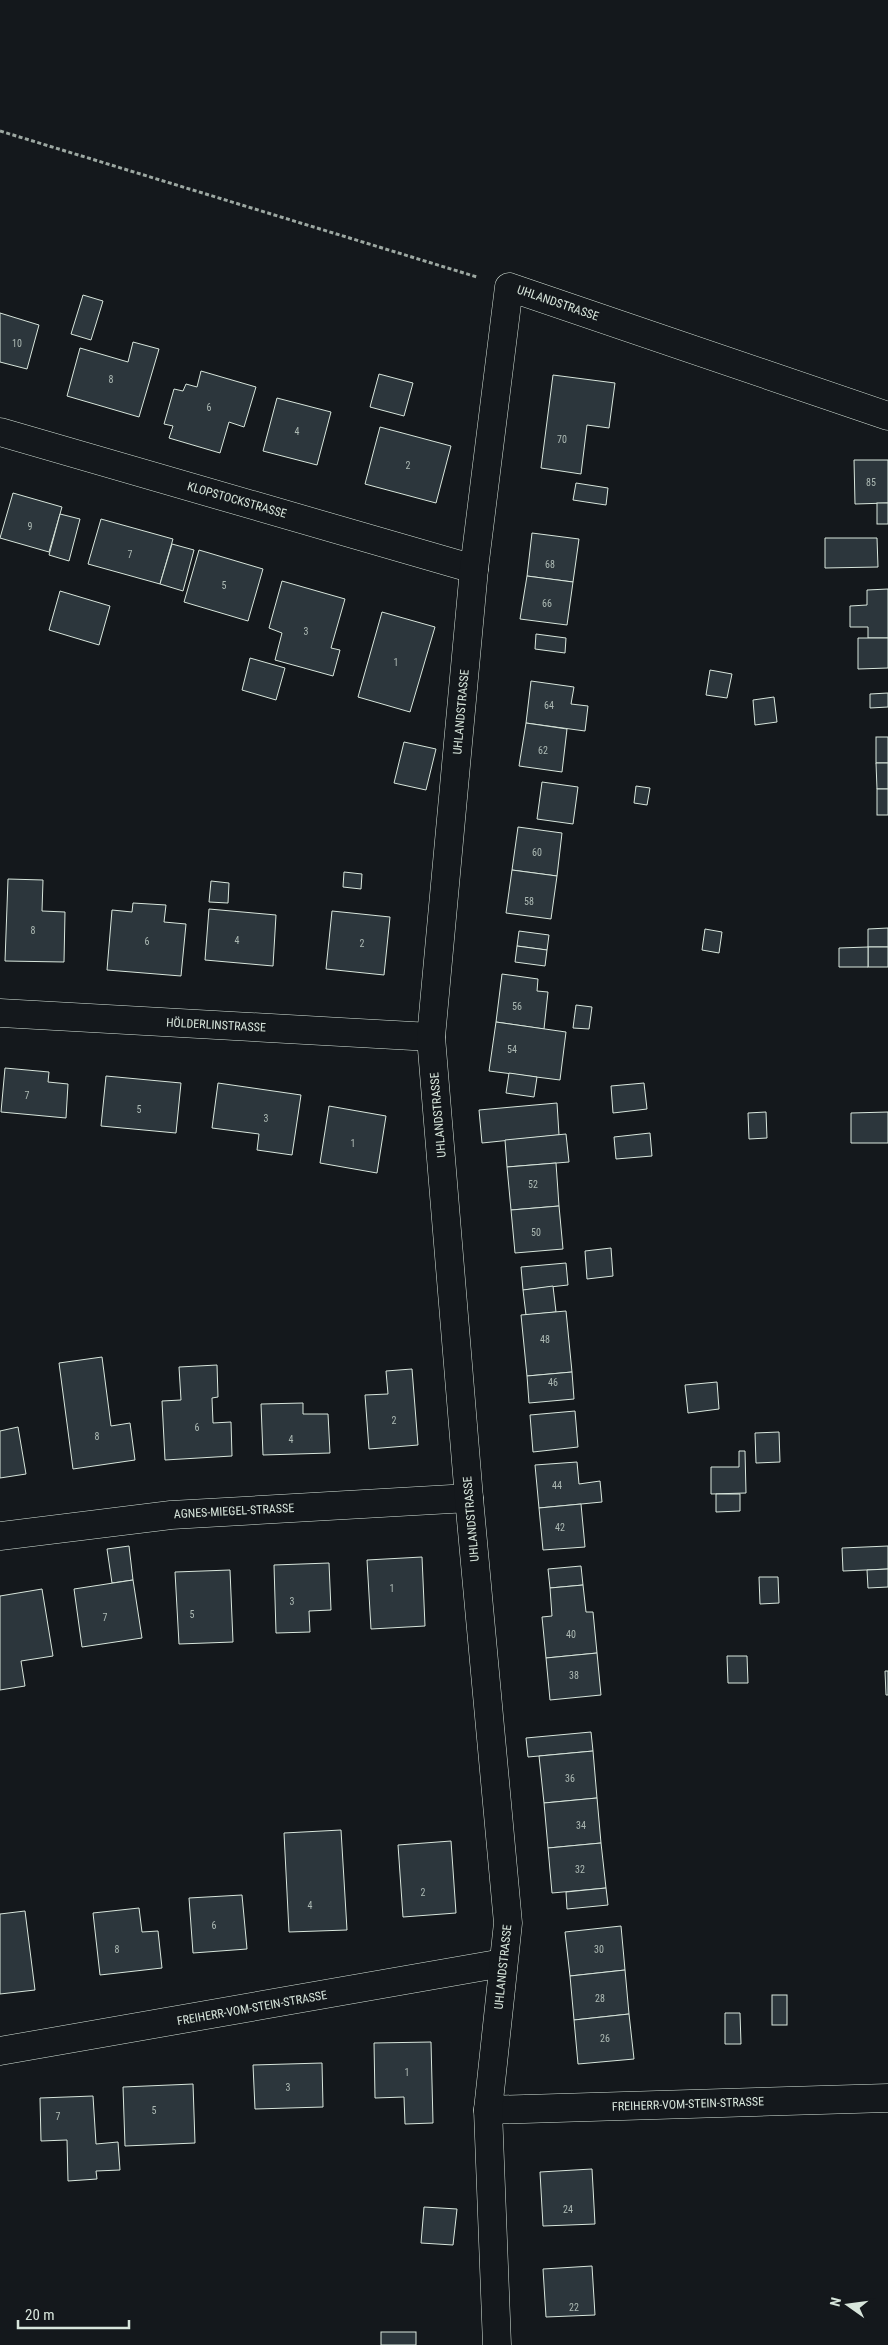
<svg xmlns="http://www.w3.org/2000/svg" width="888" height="2345" font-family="'Roboto Condensed',sans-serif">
<rect width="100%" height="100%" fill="#14181c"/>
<g fill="#2c363c" stroke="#d8e6dc">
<polygon points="83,295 103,301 91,340 71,334"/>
<polygon points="0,313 39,325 27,369 0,362"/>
<polygon points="133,342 159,349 139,417 67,396 80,348 128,362"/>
<polygon points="201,371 256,387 244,427 229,422 220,453 169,438 173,426 164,424 174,389 183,391 186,384 197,387"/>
<polygon points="379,374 413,383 404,416 370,407"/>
<polygon points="553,375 615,383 609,428 587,425 581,474 541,468"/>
<polygon points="277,398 331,412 317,465 263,451"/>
<polygon points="380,427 451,446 436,503 365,484"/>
<polygon points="854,460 888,460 888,503 855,504"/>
<polygon points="576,483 608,488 606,505 573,500"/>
<polygon points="13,493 62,507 49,552 0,538"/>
<rect x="877" y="503" width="11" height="21"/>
<polygon points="60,514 80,519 69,561 49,555"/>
<polygon points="101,519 173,539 160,584 88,564"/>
<polygon points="532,533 579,539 573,582 527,576"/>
<polygon points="825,538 877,538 878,567 825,568"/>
<polygon points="172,544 194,550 183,591 160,584"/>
<polygon points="199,550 263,569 248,621 184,602"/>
<polygon points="527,576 573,582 567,625 520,619"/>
<polygon points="282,581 345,599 331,648 340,650 333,676 275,660 282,633 269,628"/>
<polygon points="888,589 888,638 868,638 868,627 850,627 850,606 867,605 867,590"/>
<polygon points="60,591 110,606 99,645 49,630"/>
<polygon points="382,612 435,627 410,712 358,697"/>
<polygon points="536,634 566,638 565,653 535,649"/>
<polygon points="858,638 888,638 888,668 858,669"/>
<polygon points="250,658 285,668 276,700 242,690"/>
<polygon points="710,670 732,674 727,698 706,695"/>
<polygon points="531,681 574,687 571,704 588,706 585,731 526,723"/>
<polygon points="888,693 888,707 870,708 870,694"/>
<polygon points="774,697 777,722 755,725 753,700"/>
<polygon points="526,723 567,729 562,772 519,766"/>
<rect x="876" y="737" width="12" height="26"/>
<polygon points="404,742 436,749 426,790 394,783"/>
<polygon points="876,763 888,763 888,789 877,789"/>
<polygon points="542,782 578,787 573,824 537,819"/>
<polygon points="636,786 650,788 647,805 634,803"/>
<rect x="877" y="789" width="11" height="26"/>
<polygon points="518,827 562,833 557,876 512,870"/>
<polygon points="512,870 557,876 551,919 506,913"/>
<polygon points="344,872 362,874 361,889 343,887"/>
<polygon points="8,879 43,880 42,911 65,912 64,962 5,961"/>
<polygon points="211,881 229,883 228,903 209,902"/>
<polygon points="133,903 166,905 164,922 186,924 181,976 107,970 112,910 132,912"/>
<polygon points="209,909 276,915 273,966 205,960"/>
<polygon points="332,911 390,917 384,975 326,969"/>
<polygon points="888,928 888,947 868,947 868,929"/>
<polygon points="705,929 722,932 719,953 702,950"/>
<polygon points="519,931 549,935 547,950 517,946"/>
<polygon points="517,946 547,950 545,966 515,962"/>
<rect x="868" y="947" width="20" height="20"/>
<polygon points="868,947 868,967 839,967 839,948"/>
<polygon points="502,974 538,979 537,991 548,992 544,1029 496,1022"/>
<polygon points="576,1005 592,1007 589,1029 573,1028"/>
<polygon points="496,1022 566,1032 560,1080 489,1071"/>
<polygon points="5,1068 49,1072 48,1082 68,1084 66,1118 1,1112"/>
<polygon points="509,1073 537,1077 534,1097 506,1093"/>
<polygon points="106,1076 181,1083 176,1133 101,1126"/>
<polygon points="218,1083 301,1095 292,1155 257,1150 259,1134 212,1128"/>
<polygon points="644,1083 647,1109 613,1113 611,1086"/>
<polygon points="557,1103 559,1135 482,1143 479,1110"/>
<polygon points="329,1106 386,1116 377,1173 320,1163"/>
<polygon points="766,1112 767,1138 749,1139 748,1113"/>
<polygon points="888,1112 888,1143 851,1143 851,1113"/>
<polygon points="650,1133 652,1156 616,1159 614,1137"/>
<polygon points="566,1134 569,1162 507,1167 505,1140"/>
<polygon points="556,1163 559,1206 511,1210 507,1167"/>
<polygon points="559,1206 563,1249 515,1253 511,1210"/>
<polygon points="611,1248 613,1276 587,1279 585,1251"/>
<polygon points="566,1263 568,1285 523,1290 521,1267"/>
<polygon points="553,1286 556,1312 526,1315 523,1290"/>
<polygon points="566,1311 572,1372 527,1376 521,1315"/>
<polygon points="102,1357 111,1426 130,1423 135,1460 73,1469 59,1363"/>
<polygon points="217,1365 218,1397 212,1398 213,1423 231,1422 232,1456 165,1460 162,1401 181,1400 179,1367"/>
<polygon points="412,1369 418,1445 369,1449 365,1395 388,1394 386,1371"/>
<polygon points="572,1372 574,1399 529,1403 527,1376"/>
<polygon points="717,1382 719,1409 688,1413 685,1385"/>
<polygon points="303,1403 303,1414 328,1414 330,1453 263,1455 261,1404"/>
<polygon points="575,1411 578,1447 533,1452 530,1415"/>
<polygon points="18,1427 26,1474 0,1478 0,1431"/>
<polygon points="779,1432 780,1462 756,1463 755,1433"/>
<polygon points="739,1451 745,1451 746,1493 711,1494 711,1467 739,1467"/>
<polygon points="577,1462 579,1484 600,1481 602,1502 539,1508 535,1465"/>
<polygon points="716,1494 740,1494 740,1511 716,1512"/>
<polygon points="581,1504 585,1547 543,1550 539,1508"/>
<polygon points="129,1546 133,1580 112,1583 107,1549"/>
<polygon points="888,1546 888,1569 843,1571 842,1548"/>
<polygon points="422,1557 425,1626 371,1629 367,1560"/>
<polygon points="329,1563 331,1610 309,1611 310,1632 276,1633 274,1565"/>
<polygon points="581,1566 583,1585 550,1588 548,1569"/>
<polygon points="888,1569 888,1587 868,1588 867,1570"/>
<polygon points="230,1570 233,1642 179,1644 175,1572"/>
<polygon points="759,1577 778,1577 779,1603 760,1604"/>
<polygon points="133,1580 142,1638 82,1647 74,1589"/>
<polygon points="583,1585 586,1612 593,1612 597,1653 546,1658 542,1617 552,1616 550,1588"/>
<polygon points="42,1589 53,1656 21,1661 25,1686 0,1690 0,1596"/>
<polygon points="597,1653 601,1695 550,1700 546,1658"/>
<polygon points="727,1656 747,1656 748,1683 728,1683"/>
<polygon points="885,1671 888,1671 888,1695 886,1695"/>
<polygon points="591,1732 593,1751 528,1757 526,1738"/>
<polygon points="593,1751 597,1798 544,1803 539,1756"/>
<polygon points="597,1798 601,1843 548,1848 544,1803"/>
<polygon points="341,1830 347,1930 289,1932 284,1833"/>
<polygon points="451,1841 456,1913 403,1917 398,1845"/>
<polygon points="601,1843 606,1888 552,1893 548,1848"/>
<polygon points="606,1888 608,1905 567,1909 566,1892"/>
<polygon points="242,1895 247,1949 193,1953 189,1898"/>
<polygon points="139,1908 142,1932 158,1931 162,1968 100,1975 93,1913"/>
<polygon points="25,1911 35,1990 0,1994 0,1914"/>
<polygon points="621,1926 625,1970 570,1976 565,1932"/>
<polygon points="625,1970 629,2014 574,2020 570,1976"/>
<rect x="772" y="1995" width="15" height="30"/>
<polygon points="725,2013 740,2013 741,2044 725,2044"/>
<polygon points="629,2014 634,2059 578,2064 574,2020"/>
<polygon points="431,2042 433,2123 405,2124 404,2097 375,2098 374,2043"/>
<polygon points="322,2063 323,2107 255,2109 253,2065"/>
<polygon points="193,2084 195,2143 125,2146 123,2087"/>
<polygon points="93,2096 96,2144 118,2142 120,2170 96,2171 97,2179 68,2181 67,2140 41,2141 40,2098"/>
<polygon points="592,2169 595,2224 543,2226 540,2172"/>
<polygon points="424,2207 457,2209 453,2245 421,2243"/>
<polygon points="592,2266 595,2315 546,2317 543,2269"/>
<rect x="381" y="2332" width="35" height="13"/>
</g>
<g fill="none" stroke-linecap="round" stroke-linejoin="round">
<defs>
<g id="street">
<polyline points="0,432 474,569"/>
<polyline points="0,1013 431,1037"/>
<polyline points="0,1536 171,1515 469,1498"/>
<polyline points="0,2051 503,1963"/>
<polyline points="488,2110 888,2098"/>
<polyline points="497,2345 488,2110 508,1923 469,1498 431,1037 474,569 509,287 888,416"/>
</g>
</defs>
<use href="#street" stroke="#d8e6dc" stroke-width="29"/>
<polyline stroke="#9da8a2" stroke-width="3" stroke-dasharray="4 2.5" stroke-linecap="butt" points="0,131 477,277"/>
<use href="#street" stroke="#14181c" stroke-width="28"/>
</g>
<g text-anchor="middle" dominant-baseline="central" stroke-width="4" stroke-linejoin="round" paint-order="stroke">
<g font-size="10" fill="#adbab4">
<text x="17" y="343">10</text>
<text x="111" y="379">8</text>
<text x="209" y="407">6</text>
<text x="297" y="431">4</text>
<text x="562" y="439">70</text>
<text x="408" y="465">2</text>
<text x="871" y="482">85</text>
<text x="30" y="526">9</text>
<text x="130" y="554">7</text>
<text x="550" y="564">68</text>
<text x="224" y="585">5</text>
<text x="547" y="603">66</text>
<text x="306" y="631">3</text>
<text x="396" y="662">1</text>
<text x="549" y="705">64</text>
<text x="543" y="750">62</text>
<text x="537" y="852">60</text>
<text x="529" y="901">58</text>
<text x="33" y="930">8</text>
<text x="237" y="940">4</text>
<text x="147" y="941">6</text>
<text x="362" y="943">2</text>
<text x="517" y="1006">56</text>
<text x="512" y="1049">54</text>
<text x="27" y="1095">7</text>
<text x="139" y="1109">5</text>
<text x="266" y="1118">3</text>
<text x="353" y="1143">1</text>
<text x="533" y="1184">52</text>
<text x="536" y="1232">50</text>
<text x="545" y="1339">48</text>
<text x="553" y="1382">46</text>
<text x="394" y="1420">2</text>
<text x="197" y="1427">6</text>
<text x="97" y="1436">8</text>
<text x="291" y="1439">4</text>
<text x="557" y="1485">44</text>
<text x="560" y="1527">42</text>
<text x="392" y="1588">1</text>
<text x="292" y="1601">3</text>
<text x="192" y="1614">5</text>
<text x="105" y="1617">7</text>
<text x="571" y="1634">40</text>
<text x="574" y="1675">38</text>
<text x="570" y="1778">36</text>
<text x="581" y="1825">34</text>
<text x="580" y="1869">32</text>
<text x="423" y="1892">2</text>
<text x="310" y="1905">4</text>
<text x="214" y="1925">6</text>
<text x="117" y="1949">8</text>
<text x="599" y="1949">30</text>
<text x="600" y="1998">28</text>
<text x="605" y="2038">26</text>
<text x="407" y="2072">1</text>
<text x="288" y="2087">3</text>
<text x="154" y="2110">5</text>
<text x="58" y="2116">7</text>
<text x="568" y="2209">24</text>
<text x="574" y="2307">22</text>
</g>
<g font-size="12" fill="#d8e6dc" stroke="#14181c">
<text transform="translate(558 303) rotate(19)">UHLANDSTRASSE</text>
<text transform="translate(237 500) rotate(16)">KLOPSTOCKSTRASSE</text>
<text transform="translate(461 712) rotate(-85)">UHLANDSTRASSE</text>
<text transform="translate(216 1025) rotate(3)">HÖLDERLINSTRASSE</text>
<text transform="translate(438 1115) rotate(-95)">UHLANDSTRASSE</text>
<text transform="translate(234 1511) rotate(-3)">AGNES-MIEGEL-STRASSE</text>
<text transform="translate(471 1519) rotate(-95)">UHLANDSTRASSE</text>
<text transform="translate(503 1967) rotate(-84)">UHLANDSTRASSE</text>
<text transform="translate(252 2008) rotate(-10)">FREIHERR-VOM-STEIN-STRASSE</text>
<text transform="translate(688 2104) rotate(-2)">FREIHERR-VOM-STEIN-STRASSE</text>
</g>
</g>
<g transform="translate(848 2305) rotate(284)" stroke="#14181c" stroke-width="4" paint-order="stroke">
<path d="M0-4L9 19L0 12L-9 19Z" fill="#d8e6dc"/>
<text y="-8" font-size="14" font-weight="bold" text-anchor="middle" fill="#d8e6dc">N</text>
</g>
<path d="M18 2320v8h111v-8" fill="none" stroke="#d8e6dc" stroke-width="2.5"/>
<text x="25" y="2320" font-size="15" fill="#d8e6dc" stroke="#14181c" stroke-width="4" paint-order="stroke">20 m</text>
</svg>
